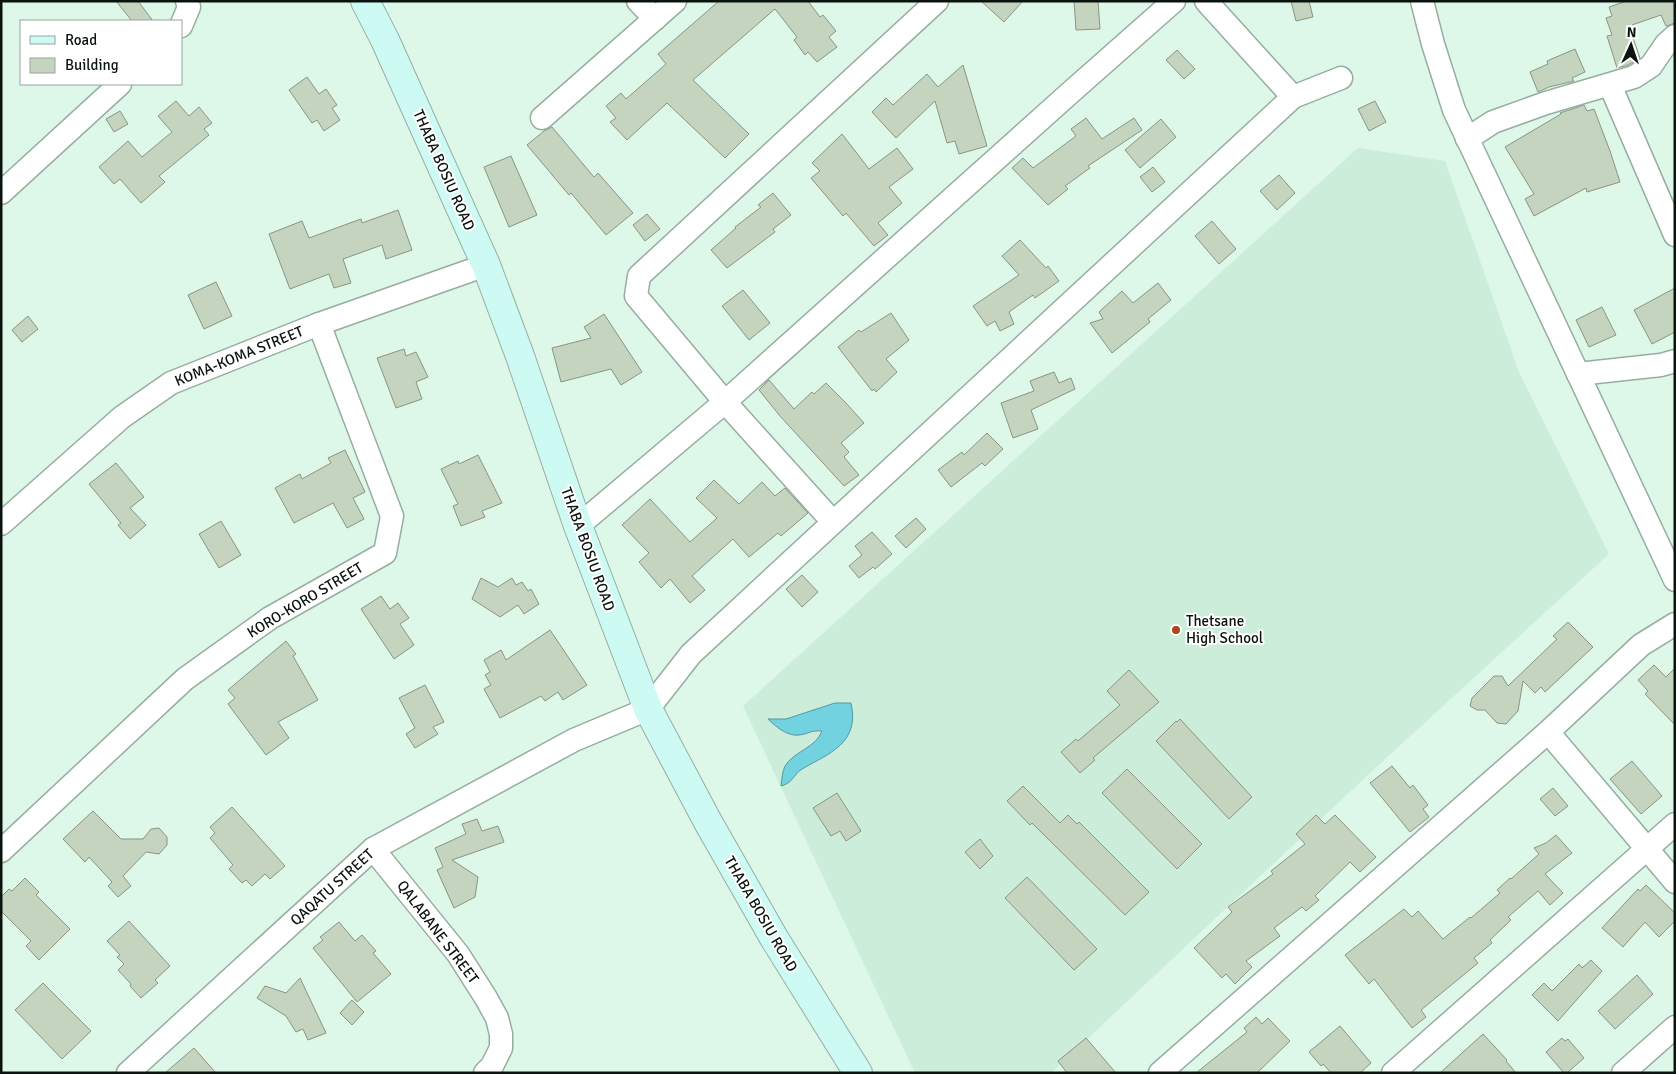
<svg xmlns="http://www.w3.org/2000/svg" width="1676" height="1074" font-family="Signika,sans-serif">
<rect width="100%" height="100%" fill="#ddf7e8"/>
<polygon fill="#cbedda" points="1358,148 1445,161 1519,372 1609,554 1371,772 1051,1073 915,1073 743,706"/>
<path fill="#73d2e0" stroke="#5499a1" d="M835,703H851C860,743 830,753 802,769C793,775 793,783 781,786C782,779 782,772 785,766C794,751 816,748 822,731C810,730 809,734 799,735C788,737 775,726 768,719H786Z"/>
<g fill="#c5d4bf" stroke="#889682">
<polygon points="116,1 138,1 153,21 132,21"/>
<polygon points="719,1 808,1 820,17 823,15 836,31 829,37 837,47 817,62 808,52 805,55 794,40 797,37 775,9 693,80 749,134 725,158 667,103 627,140 610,122 616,118 606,106 621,93 626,99 666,64 658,54"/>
<polygon points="981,1 1023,1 1004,22"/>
<polygon points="1074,1 1098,1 1100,29 1076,30"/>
<polygon points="1291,1 1309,1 1313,17 1296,21"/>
<polygon points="1627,1 1675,1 1675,23 1666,26 1661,15 1629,26 1640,58 1628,65 1617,68 1607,36 1612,35 1606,18 1612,16 1609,7"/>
<polygon points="1575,49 1585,72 1572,78 1574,81 1549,87 1538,92 1530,72 1548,64 1547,61"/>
<polygon points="1177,50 1195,69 1184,79 1166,60"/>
<polygon points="963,65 987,146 959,154 955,141 947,143 935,101 896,138 872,112 886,98 893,105 927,74 938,87"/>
<polygon points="307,77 319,94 326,89 337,105 332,108 340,120 324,131 317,120 312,123 289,90"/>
<polygon points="176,101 189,116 199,107 212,123 204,129 209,135 159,176 165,182 141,203 120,179 114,184 99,167 128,141 142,157 172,132 158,116"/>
<polygon points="1375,101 1386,122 1369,131 1358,109"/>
<polygon points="1584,105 1587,111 1594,109 1610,151 1620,182 1587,192 1586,188 1534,216 1525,199 1534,194 1505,147 1561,114 1560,113"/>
<polygon points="120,111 128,124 114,132 106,119"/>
<polygon points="1086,118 1102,139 1134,118 1142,130 1088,166 1090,168 1065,186 1068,189 1048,205 1012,168 1023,158 1033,168 1076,136 1071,129"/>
<polygon points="1161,119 1176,137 1140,168 1125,150"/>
<polygon points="552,127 594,177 598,173 633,213 606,235 571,193 569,195 527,145 544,131"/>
<polygon points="842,134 869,169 897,148 913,169 889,187 902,203 878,223 888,235 874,246 846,213 843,216 811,178 820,171 812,163"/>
<polygon points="511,156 537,215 509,227 484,167"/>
<polygon points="1153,167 1165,182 1152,192 1140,177"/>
<polygon points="1279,175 1295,193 1277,210 1260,191"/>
<polygon points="773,193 791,215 773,229 775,232 727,268 711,250 736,228 735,227 761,207 758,205"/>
<polygon points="398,210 412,250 386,259 382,245 343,259 351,283 334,288 329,274 290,289 269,234 302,221 309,238 361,219 362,223"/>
<polygon points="647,214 660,229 645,241 633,225"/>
<polygon points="1212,221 1236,249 1219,264 1195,236"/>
<polygon points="1020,240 1046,268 1048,266 1059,281 1035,298 1033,295 1009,312 1014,324 1000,331 995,321 987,326 973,306 1019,275 1002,256"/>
<polygon points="216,282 232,316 204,329 188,295"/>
<polygon points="1158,283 1171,300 1148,319 1150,322 1112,353 1090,323 1103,319 1099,312 1122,291 1133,303"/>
<polygon points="1675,288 1675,332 1652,344 1634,310"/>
<polygon points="743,290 770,323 749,340 722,306"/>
<polygon points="1602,307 1616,335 1589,347 1576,320"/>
<polygon points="891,313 909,340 886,359 897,372 876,392 874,389 872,391 838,347 859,330 861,332"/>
<polygon points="604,314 642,372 621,385 611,369 561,382 552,348 591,338 584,327"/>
<polygon points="28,316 38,329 22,342 12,330"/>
<polygon points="404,349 406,356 416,352 428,377 416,382 422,399 396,408 377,358"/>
<polygon points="1054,372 1059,383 1071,378 1075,389 1031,410 1038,429 1013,438 1001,403 1034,391 1030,381"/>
<polygon points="769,380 794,409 812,392 814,394 826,383 845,402 864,423 841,443 849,452 844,457 859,475 844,486 780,416 759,390"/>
<polygon points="987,433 1003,449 985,466 982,463 951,487 938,470 962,452 964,455"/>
<polygon points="345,450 365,492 353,498 364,519 347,528 333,503 294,523 275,488 300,474 302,479 331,463 328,458"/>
<polygon points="478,455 502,503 482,511 485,517 461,526 453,506 458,504 441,469 458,461 459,464"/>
<polygon points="116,463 144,497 130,508 146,525 130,539 118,525 121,523 89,484"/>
<polygon points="714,480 739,504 762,482 775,496 785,488 808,513 781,536 778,533 749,557 733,539 692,576 705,590 690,603 670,579 661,588 639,562 649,553 622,525 650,499 690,542 717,518 696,498"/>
<polygon points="916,518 926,529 906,548 895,536"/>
<polygon points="221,521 241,555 219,568 199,534"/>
<polygon points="872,532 892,554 875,569 873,567 859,578 849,566 862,555 855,546"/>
<polygon points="802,575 818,592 802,607 786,589"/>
<polygon points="481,578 498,587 512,578 516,585 522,582 528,591 531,589 539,604 524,614 518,605 500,617 472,599"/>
<polygon points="381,596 390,609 398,603 409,618 400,624 414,645 394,659 361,609"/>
<polygon points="1568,622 1593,647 1545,692 1541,687 1535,693 1523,681 1518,711 1506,724 1497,723 1485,710 1477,710 1470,706 1472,698 1494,676 1502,676 1508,686 1557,639 1553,636"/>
<polygon points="550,630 587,685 563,700 558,692 545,701 541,696 500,718 484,689 491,685 485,675 490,672 484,660 501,650 506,660"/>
<polygon points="286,641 296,654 293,656 318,700 278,722 289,738 266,755 228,704 235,698 228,690"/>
<polygon points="1654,665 1666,677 1675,668 1675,725 1645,694 1648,691 1638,680"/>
<polygon points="1129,670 1159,702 1093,758 1095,760 1080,773 1061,752 1076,739 1078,741 1120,705 1107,691"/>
<polygon points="425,685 444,722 433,727 438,734 415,748 406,734 415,728 399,698"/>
<polygon points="1180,719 1252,797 1229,819 1156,741 1176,721 1177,722"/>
<polygon points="1632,761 1662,796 1641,814 1610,779"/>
<polygon points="1392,766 1410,788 1413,785 1428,805 1423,809 1429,817 1410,832 1370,783"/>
<polygon points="1127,769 1202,844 1177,869 1102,793"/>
<polygon points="1023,786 1060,823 1068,815 1077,824 1079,822 1149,892 1125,915 1032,823 1030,825 1007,801"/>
<polygon points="1553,788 1568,806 1555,816 1540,799"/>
<polygon points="837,793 861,831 846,841 840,831 831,836 813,808"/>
<polygon points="232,807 285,866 270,879 265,874 252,886 246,880 242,883 229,869 233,865 210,838 215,833 210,827"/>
<polygon points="93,811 121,839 143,839 151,829 159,828 167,837 167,845 159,854 146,852 123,876 131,886 118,897 108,886 112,882 89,857 85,862 63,839"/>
<polygon points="1316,815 1325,824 1335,815 1376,857 1360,872 1350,862 1315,896 1319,900 1306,911 1302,907 1274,928 1280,936 1246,961 1252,967 1235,984 1226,974 1222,978 1194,948 1232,912 1228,907 1273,874 1271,871 1305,844 1296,834"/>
<polygon points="477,819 482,831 498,826 504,842 452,860 478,877 475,897 454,908 437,870 443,867 435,848 466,834 462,824"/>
<polygon points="1556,835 1572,853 1545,874 1563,893 1550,905 1538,891 1508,917 1511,920 1490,940 1492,943 1474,958 1478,963 1421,1010 1426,1017 1412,1028 1374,979 1369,984 1345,955 1404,909 1412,917 1418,911 1443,939 1470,917 1471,918 1500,893 1497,890 1510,878 1511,879 1539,854 1534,848 1546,843"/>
<polygon points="980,839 993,856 980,869 965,852"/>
<polygon points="1027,877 1097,949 1074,970 1005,898"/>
<polygon points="25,878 39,892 36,895 70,929 39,960 26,946 31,941 1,911 1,897 9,889 12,891"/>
<polygon points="1646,885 1675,913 1675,921 1659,937 1645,922 1623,947 1602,928 1638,889 1640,891"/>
<polygon points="129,921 170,966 155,980 158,983 141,998 130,986 131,984 118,970 124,964 117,957 120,955 107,941"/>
<polygon points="339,922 355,941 362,935 376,951 373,953 391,974 357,1002 313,948 323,940 320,937"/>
<polygon points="1591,960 1602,971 1558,1021 1532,995 1544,983 1552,991 1579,964 1582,968"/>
<polygon points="1637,975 1653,994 1615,1029 1598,1011"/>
<polygon points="300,978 326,1033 308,1040 303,1029 296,1032 286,1016 257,998 265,986 286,993"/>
<polygon points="43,983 91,1031 62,1059 15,1010"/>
<polygon points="352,1000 364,1012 352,1025 340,1013"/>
<polygon points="1256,1017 1262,1024 1268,1018 1290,1041 1257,1073 1196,1073 1247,1032 1244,1028"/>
<polygon points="1340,1026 1371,1063 1360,1073 1331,1073 1323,1064 1321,1066 1309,1052"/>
<polygon points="1483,1034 1507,1060 1506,1061 1516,1073 1440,1073"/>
<polygon points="1086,1038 1116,1073 1067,1073 1058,1061"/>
<polygon points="1562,1038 1565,1041 1568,1039 1584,1058 1567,1073 1564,1073 1546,1052"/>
<polygon points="194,1048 216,1073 165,1073"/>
</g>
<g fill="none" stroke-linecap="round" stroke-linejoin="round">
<defs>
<g id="street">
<polyline points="638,1 655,19"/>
<polyline points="1206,1 1293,97"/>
<polyline points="1422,1 1433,44 1454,110 1675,580"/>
<polyline points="181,26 189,7 187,1"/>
<polyline points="1610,85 1675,235"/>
<polyline points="542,118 675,1"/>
<polyline points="1467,139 1493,122 1546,103 1634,77 1651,66 1666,44 1675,36"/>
<polyline points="1,193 120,84"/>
<polyline points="1578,374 1661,365 1675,361"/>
<polyline points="833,522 725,402 636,296 639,276 937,1"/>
<polyline points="1,524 122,417 171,383 319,324 486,265"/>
<polyline points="578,526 725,402 1071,92 1174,1"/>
<polyline points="1548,732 1675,882"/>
<polyline points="373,849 458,954 486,998 497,1018 501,1034 501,1048 492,1066 485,1073"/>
<polyline points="1,851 185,679 270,618 385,553 392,516 319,324"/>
<polyline points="128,1073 373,849 574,740 648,709 691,654 1293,97 1341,78"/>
<polyline points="1160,1073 1548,732 1641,645 1675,624"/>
<polyline points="1393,1073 1675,824"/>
<polyline points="1623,1073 1675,1027"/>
</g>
<polyline id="secondary" points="365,1 385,40 486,265 520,356 578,526 648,709 708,822 774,938 858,1073"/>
</defs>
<use href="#street" stroke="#96aea1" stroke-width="25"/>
<use href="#secondary" stroke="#96aea1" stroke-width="30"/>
<use href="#street" stroke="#fff" stroke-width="22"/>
<use href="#secondary" stroke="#cefaf4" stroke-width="28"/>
</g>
<circle fill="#ab451b" stroke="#fff" stroke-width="2" cx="1176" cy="630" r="5"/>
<g text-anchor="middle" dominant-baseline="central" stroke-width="4" stroke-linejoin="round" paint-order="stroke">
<g font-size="15" fill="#0a130e" stroke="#fff">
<text transform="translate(444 170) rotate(66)">THABA BOSIU ROAD</text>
<text transform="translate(239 356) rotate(-22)">KOMA-KOMA STREET</text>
<text transform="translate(588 549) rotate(70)">THABA BOSIU ROAD</text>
<text transform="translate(305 600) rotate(-31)">KORO-KORO STREET</text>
<text transform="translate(332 887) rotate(-42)">QAQATU STREET</text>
<text transform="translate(761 914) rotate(60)">THABA BOSIU ROAD</text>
<text transform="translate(438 932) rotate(53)">QALABANE STREET</text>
</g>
<g font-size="15" fill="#0a130e" stroke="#fff" text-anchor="start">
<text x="1186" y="621">Thetsane<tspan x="1186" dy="17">High School</tspan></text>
</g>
</g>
<rect width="1676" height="1074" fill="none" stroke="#0a130e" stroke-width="5"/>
<rect x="20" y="20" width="162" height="65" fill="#ffffff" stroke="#9da19f"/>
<rect x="30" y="36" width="25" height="8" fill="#cefaf4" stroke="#9da19f"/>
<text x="65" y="45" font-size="15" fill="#0a130e">Road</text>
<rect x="30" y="58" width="25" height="15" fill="#c5d4bf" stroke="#9da19f"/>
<text x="65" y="70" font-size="15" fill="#0a130e">Building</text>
<g transform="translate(1631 45) rotate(3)" stroke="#ffffff" stroke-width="4" paint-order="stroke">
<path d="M0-4L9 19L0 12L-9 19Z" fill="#0a130e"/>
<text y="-8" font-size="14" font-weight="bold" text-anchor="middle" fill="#0a130e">N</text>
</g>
</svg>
